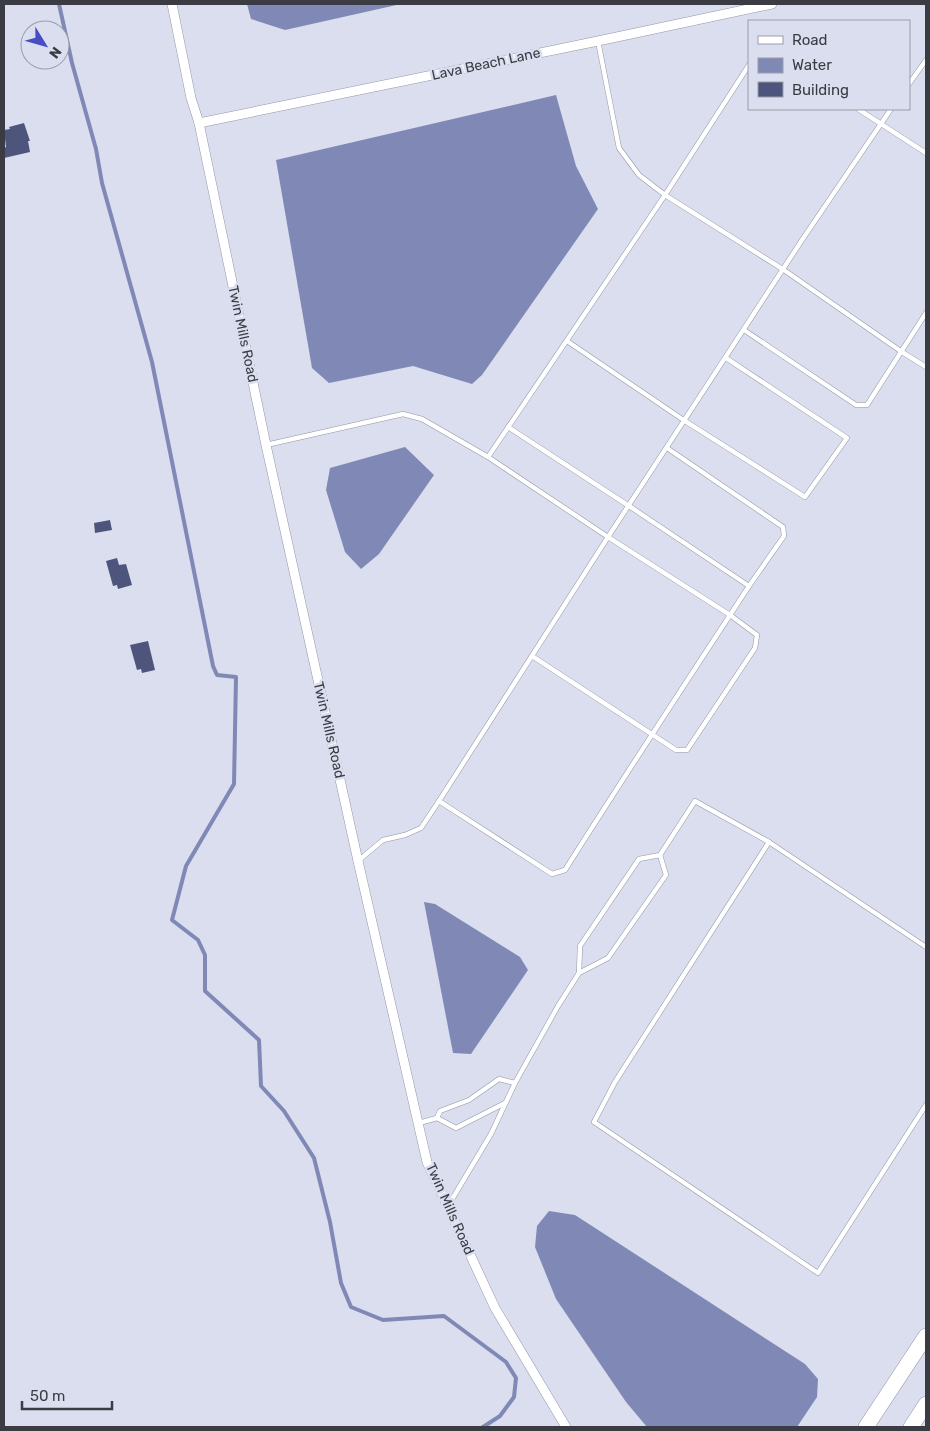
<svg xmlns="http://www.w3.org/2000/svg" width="930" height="1431" font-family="Rubik,sans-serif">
<rect width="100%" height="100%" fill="#dadeef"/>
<g fill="#8089b5">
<polygon points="247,4 401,4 285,30 251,19"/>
<polygon points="556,95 576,166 598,209 482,375 472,384 413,366 329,383 312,368 276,160"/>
<polygon points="405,447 434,475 379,554 361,569 345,552 326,490 330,468"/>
<polygon points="424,902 435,904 520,957 528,970 471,1054 453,1053"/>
<polygon points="549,1211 575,1215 805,1364 818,1379 817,1397 797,1427 647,1427 626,1402 556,1299 535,1247 537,1226"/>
</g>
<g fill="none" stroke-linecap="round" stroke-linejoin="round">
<polyline stroke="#8089b5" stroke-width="4" points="59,4 72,63 96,149 102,183 152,362 213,666 217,675 236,677 234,784 186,866 172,920 198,940 205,955 205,991 259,1040 261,1086 284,1111 314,1158 330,1222 341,1283 351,1307 383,1320 444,1316 506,1362 516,1378 514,1397 500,1416 483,1427"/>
</g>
<g fill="#4d557d">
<polygon points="24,123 30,141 28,141 30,152 4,158 4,148 6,147 4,130 10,129 9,127"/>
<polygon points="110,520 112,530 95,533 94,523"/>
<polygon points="117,558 119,565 126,564 132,585 118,589 117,585 113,586 106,561"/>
<polygon points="148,641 155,670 142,673 141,669 137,670 130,645"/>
</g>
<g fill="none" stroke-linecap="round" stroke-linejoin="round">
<defs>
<g id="service">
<polyline points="749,65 665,195 784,270 902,352 926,367"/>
<polyline points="909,84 926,60"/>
<polyline points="858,109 926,153"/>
<polyline points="744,330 856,405 867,405 926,313"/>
<polyline points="567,341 685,421 805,497 847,438 726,358"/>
<polyline points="508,427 629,506 749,586 784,536 783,527 667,448"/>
<polyline points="266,445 403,414 422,419 488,457 665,195 639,175 619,148 598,41"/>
<polyline points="488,457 608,537 802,240 891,109"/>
<path d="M532,656L676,750H687L755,648L757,635L730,615L608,537L439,801L552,874L565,870C625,775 687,681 749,586"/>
<polyline points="769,842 615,1082 594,1122 818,1273 926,1105"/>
<polyline points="358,861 383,840 405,835 421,828 439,801"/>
<polyline points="579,973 608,958 666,875 660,855"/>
<polyline points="437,1118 440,1111 469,1100 499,1079 515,1083"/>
<polyline points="419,1123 437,1118 456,1128 505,1103"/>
<polyline points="448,1206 491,1134 515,1083 558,1006 579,973 580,946 639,859 660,855 695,801 769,842 926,947"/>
</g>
<g id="minor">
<polyline points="172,4 191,98 199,123 266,445 358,861 427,1162 495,1308 566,1427"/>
<polyline points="199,123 598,41 772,4"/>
</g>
<g id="primary">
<polyline points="866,1427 926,1336"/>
<polyline points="911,1427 926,1404"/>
</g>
</defs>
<use href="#service" stroke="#9296a6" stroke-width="5.5"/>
<use href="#minor" stroke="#9296a6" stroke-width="10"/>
<use href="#primary" stroke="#9296a6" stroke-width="16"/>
<use href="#service" stroke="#fff" stroke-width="4.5"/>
<use href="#minor" stroke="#fff" stroke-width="9"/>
<use href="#primary" stroke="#fff" stroke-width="15"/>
</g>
<g text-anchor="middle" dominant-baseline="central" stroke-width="5" stroke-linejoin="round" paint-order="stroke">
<g font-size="14" fill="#3b3c43" stroke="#dadeef">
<text transform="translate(486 64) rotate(-12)">Lava Beach Lane</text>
<text transform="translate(243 334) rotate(78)">Twin Mills Road</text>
<text transform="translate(329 730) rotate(77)">Twin Mills Road</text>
<text transform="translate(450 1209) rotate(66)">Twin Mills Road</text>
</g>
</g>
<rect width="930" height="1431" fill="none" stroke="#3b3c43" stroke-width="10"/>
<rect x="748" y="20" width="162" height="90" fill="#dadeef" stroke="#9a9daa"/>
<rect x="758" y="36" width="25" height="8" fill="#ffffff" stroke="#9a9daa"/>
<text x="792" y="45" font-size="15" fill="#3b3c43">Road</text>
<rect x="758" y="58" width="25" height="15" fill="#8089b5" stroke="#9a9daa"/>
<text x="792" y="70" font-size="15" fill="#3b3c43">Water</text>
<rect x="758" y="82" width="25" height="15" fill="#4d557d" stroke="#9a9daa"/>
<text x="792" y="95" font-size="15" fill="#3b3c43">Building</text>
<g transform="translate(45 45) rotate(127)"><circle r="24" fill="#dadeef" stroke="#9a9daa"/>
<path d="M0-4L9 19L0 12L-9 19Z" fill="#474ec4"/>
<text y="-8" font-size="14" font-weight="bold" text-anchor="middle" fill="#3b3c43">N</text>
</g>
<path d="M22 1401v8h90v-8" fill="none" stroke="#3b3c43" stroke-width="2.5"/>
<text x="30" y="1401" font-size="15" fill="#3b3c43" stroke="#dadeef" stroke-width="4" paint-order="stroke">50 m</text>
</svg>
